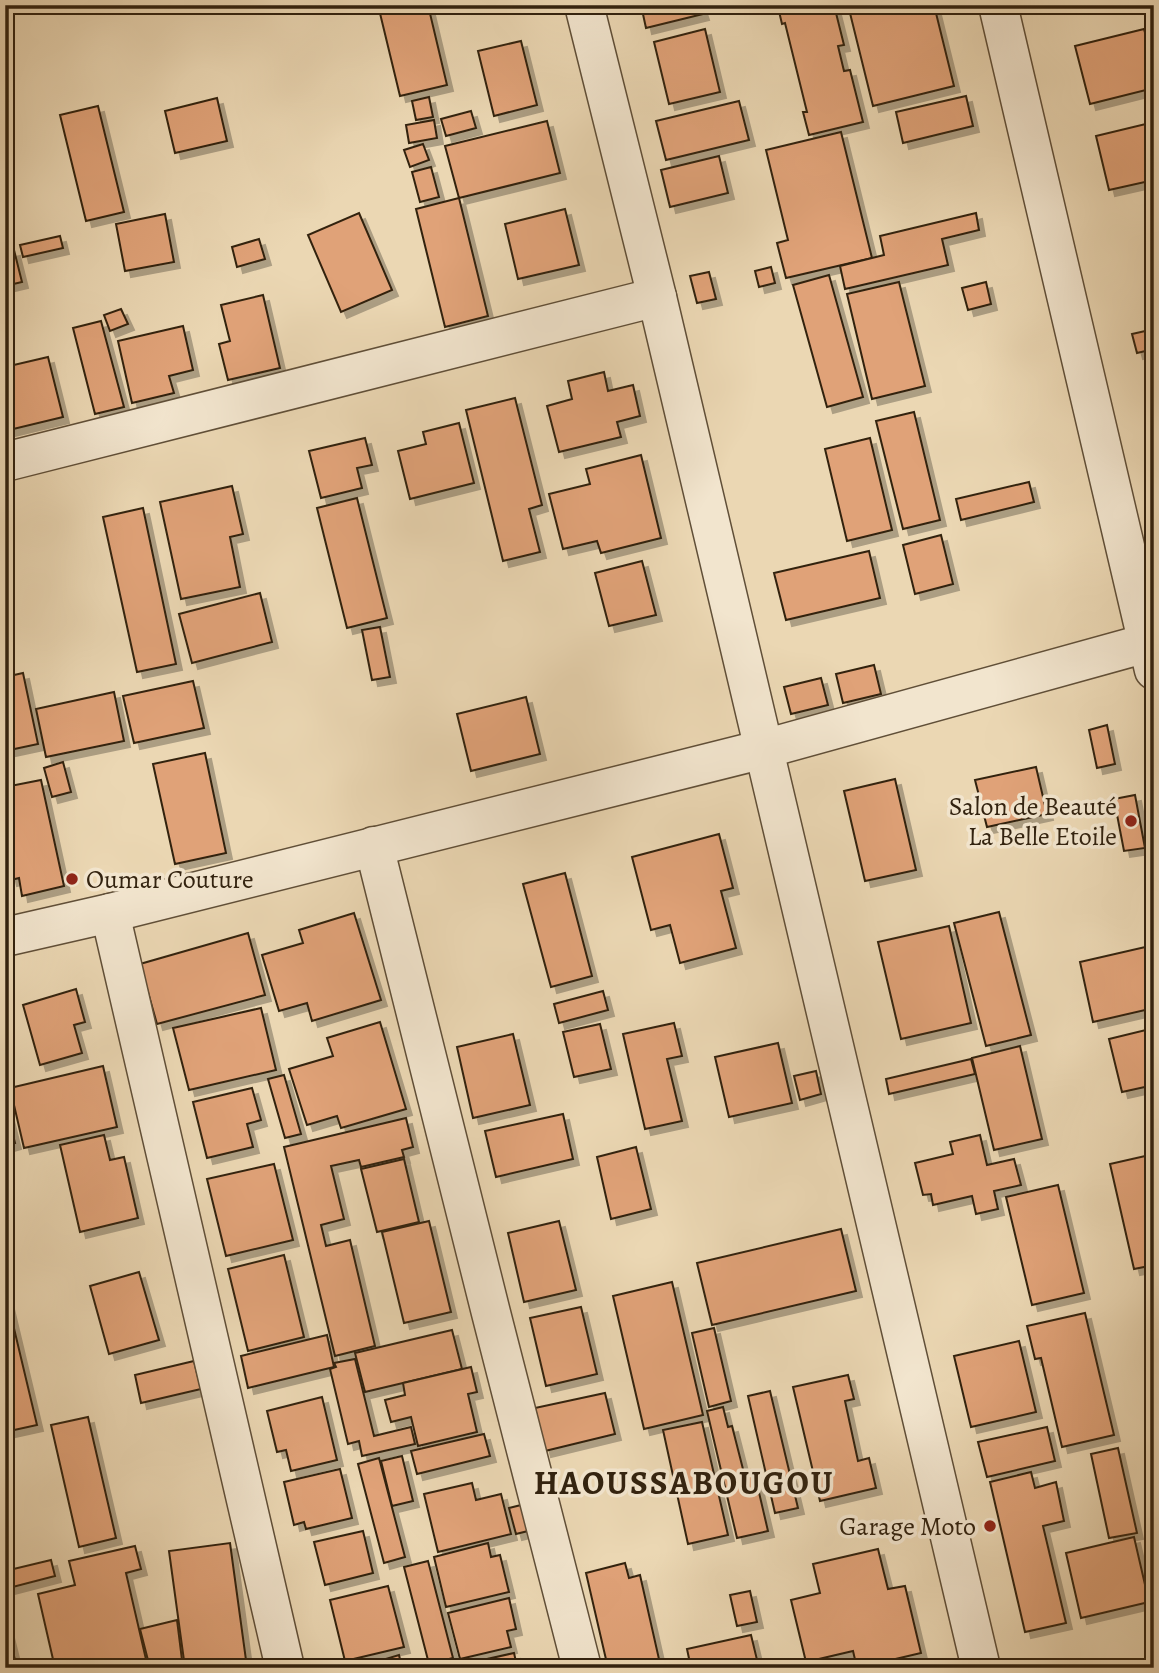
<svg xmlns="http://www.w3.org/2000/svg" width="1159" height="1673" font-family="Alegreya,serif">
<defs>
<filter id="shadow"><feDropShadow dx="6" dy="6" stdDeviation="0" flood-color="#0004"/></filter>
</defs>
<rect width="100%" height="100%" fill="#ebd7b3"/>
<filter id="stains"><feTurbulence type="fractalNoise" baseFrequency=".00286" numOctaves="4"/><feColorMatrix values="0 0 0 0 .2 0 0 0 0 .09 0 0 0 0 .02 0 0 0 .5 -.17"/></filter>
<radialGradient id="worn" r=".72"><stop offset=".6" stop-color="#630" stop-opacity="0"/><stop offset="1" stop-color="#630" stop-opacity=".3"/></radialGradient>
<g fill="#e0a278" stroke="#32220f" stroke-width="2" filter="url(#shadow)">
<polygon points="378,5 428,5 447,85 400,96"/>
<polygon points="641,5 700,5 703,14 646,28"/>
<polygon points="783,5 834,5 844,45 838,46 844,71 850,70 863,122 809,135 803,112 807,112 785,23 782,24 778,7"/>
<polygon points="848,5 934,5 954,86 873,106"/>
<polygon points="705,29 720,92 669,104 654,42"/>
<polygon points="1144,29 1154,67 1154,88 1090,104 1075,46"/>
<polygon points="1154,37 1154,65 1147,39"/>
<polygon points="521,41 537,105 494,116 478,51"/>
<polygon points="966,96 973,126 903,143 896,112"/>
<polygon points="429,97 433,117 416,120 412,101"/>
<polygon points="217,98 227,141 175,153 165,111"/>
<polygon points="739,101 749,140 666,160 656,121"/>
<polygon points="98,106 124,212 86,221 60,115"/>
<polygon points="471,111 476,128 446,136 441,119"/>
<polygon points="434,120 437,138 409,143 406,125"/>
<polygon points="547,121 560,173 459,198 445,146"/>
<polygon points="1154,122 1154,180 1109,190 1096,136"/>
<polygon points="841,132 872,258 786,278 777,243 788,240 766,150"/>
<polygon points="423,144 429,160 410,167 404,150"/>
<polygon points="719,156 728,193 670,207 661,170"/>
<polygon points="431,167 439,197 420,202 412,172"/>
<polygon points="459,198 488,316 445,327 416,209"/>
<polygon points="565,209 579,265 518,279 505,224"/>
<polygon points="359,213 392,290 341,312 308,235"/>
<polygon points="976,213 979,230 942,239 948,265 845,289 840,266 884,255 880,236"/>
<polygon points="165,214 174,262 125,271 116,224"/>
<polygon points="60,236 63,248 23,257 20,245"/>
<polygon points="259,239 265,259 237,267 232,247"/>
<polygon points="14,250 22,282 5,286 5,252"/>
<polygon points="771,267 775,283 759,287 755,271"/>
<polygon points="709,272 716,299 697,303 690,276"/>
<polygon points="829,275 863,397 827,407 793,285"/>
<polygon points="899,282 925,386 872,399 847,294"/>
<polygon points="986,282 991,304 968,310 962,288"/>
<polygon points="263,295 280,368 228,380 219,344 230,341 221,305"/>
<polygon points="121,309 128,324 110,331 104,315"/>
<polygon points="101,321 124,407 95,414 73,328"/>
<polygon points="183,326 193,370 169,376 174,393 132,403 118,341"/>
<polygon points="1154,329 1154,349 1137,353 1132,334"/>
<polygon points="48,357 63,417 5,431 5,367"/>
<polygon points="604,372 608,391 633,385 640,416 617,422 621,437 559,452 547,406 572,399 568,381"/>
<polygon points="515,398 542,505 529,509 540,552 503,561 466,410"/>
<polygon points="914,412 940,520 903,529 876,421"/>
<polygon points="459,423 474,483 410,499 398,451 426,444 423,432"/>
<polygon points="365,438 372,465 357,468 362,488 321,498 309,451"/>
<polygon points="870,438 892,530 847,541 825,449"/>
<polygon points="641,455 661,538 601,553 597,541 563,549 549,494 590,484 586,469"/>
<polygon points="1029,482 1034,502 961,520 956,499"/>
<polygon points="232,486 243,534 230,537 240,587 181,599 160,502"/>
<polygon points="357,498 387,618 347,628 317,508"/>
<polygon points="143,508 176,664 137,672 103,517"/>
<polygon points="941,535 953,584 915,594 903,545"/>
<polygon points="869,551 880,598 786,620 774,573"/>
<polygon points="642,561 656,615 609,626 595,573"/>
<polygon points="260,593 272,642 192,663 179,614"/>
<polygon points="380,627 390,677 372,680 362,630"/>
<polygon points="874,665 881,694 843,703 836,674"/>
<polygon points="23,673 38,744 5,751 5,677"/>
<polygon points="821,678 828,705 791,714 784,687"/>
<polygon points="193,681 204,728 134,743 123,696"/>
<polygon points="114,692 124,741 46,757 36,709"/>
<polygon points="526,697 540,754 471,771 457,714"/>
<polygon points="1107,725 1115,764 1097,768 1089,730"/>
<polygon points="205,753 226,853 175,864 153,764"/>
<polygon points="63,762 71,792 52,797 44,768"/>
<polygon points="1036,767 1047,814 987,827 975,780"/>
<polygon points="895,779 916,870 865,881 844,791"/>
<polygon points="41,780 64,886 22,896 19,878 11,880 5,853 5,787"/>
<polygon points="1135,795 1145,848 1124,851 1114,799"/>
<polygon points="719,834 733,888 721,891 736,948 680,963 670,925 651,930 632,857"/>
<polygon points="565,873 592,976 551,987 523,884"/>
<polygon points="999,912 1031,1035 986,1046 954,923"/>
<polygon points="354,913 381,1000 312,1021 307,1003 279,1011 262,955 303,943 299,930"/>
<polygon points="949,926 971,1023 901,1039 878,942"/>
<polygon points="248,933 265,995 157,1024 140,964"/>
<polygon points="1154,945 1154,980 1151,981 1154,993 1154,1008 1093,1022 1080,962"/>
<polygon points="76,989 85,1022 74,1025 82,1053 40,1065 23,1005"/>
<polygon points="603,991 608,1010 559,1023 554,1004"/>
<polygon points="261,1008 276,1070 189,1090 173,1028"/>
<polygon points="380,1022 406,1109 341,1128 337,1116 307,1125 289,1069 333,1056 327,1038"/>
<polygon points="674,1023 682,1056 667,1059 682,1121 645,1129 623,1034"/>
<polygon points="600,1024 611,1069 574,1077 563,1032"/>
<polygon points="1154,1028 1154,1085 1122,1092 1109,1039"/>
<polygon points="513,1034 530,1105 473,1118 457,1047"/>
<polygon points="778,1043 792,1103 729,1117 715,1057"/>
<polygon points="1020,1046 1042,1139 994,1150 972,1058"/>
<polygon points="971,1059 975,1074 889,1094 886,1079"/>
<polygon points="103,1066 117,1127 24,1148 10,1088"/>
<polygon points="816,1071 821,1094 800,1100 794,1076"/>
<polygon points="284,1075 301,1134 285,1138 268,1079"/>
<polygon points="252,1088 261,1120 247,1124 253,1147 207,1158 193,1102"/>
<polygon points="5,1103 15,1143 5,1146"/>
<polygon points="563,1114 573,1159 496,1177 485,1131"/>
<polygon points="406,1118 413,1147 402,1150 404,1157 361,1167 359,1160 331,1166 344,1219 321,1225 326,1246 350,1240 375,1346 335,1356 284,1147"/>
<polygon points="104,1135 110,1160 124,1157 138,1218 80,1232 60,1145"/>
<polygon points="980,1135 987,1165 1014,1159 1021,1185 994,1191 998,1209 976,1214 972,1196 933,1205 931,1194 923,1195 915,1163 953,1154 950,1142"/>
<polygon points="636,1147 651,1209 611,1219 597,1157"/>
<polygon points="1154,1154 1154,1265 1134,1269 1110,1164"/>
<polygon points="404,1159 419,1222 377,1232 361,1169"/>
<polygon points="274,1164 293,1240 226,1256 207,1179"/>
<polygon points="1058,1185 1084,1293 1032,1305 1006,1197"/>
<polygon points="429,1221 451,1312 404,1323 382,1232"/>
<polygon points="559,1221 576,1290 524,1302 508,1233"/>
<polygon points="841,1229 856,1291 712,1325 697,1263"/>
<polygon points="284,1255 304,1337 248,1351 228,1269"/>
<polygon points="139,1272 159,1340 109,1354 90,1286"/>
<polygon points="672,1282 703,1415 644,1429 613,1296"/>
<polygon points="5,1299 7,1299 37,1425 5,1432"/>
<polygon points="581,1307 597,1374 546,1386 530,1318"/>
<polygon points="1085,1313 1114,1435 1062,1447 1041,1358 1035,1359 1027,1326"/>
<polygon points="714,1328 731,1401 709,1407 692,1333"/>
<polygon points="452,1330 462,1369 365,1392 355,1353"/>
<polygon points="327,1335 334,1367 248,1388 241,1356"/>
<polygon points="1019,1341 1036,1412 971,1427 954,1356"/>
<polygon points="355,1359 374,1436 411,1427 415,1444 362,1456 359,1441 348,1444 330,1369 336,1367 334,1363"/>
<polygon points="194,1361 201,1389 141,1403 135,1375"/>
<polygon points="471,1367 477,1392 468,1394 477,1432 418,1446 411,1417 391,1422 385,1400 405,1395 403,1383"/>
<polygon points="848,1375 854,1399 845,1401 858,1461 869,1458 876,1488 820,1501 793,1387"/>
<polygon points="770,1391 798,1508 775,1513 748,1396"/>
<polygon points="605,1393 615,1434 545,1451 535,1408"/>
<polygon points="322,1397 337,1460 291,1471 286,1450 277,1452 267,1411"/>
<polygon points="723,1407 728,1427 732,1426 744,1473 754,1471 768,1531 737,1538 707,1411"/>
<polygon points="88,1417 116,1538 79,1547 51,1425"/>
<polygon points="702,1422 728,1535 688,1544 663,1430"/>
<polygon points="1047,1427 1055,1461 987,1477 978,1442"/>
<polygon points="484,1434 490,1456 417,1474 411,1451"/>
<polygon points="1118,1448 1137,1533 1109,1538 1091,1454"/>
<polygon points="402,1456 413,1501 392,1506 381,1461"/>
<polygon points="379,1458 405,1557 384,1563 358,1464"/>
<polygon points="340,1469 352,1518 306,1529 304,1522 294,1525 284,1482"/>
<polygon points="1031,1472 1035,1488 1056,1482 1064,1521 1043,1526 1066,1623 1025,1632 990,1482"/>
<polygon points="472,1483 476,1500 501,1494 511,1534 438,1552 424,1494"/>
<polygon points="533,1502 540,1528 516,1534 509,1508"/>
<polygon points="363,1531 373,1573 325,1585 314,1542"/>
<polygon points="1134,1537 1149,1602 1081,1618 1066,1553"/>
<polygon points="230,1543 246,1660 185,1668 169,1551"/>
<polygon points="488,1543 491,1557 500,1555 509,1592 446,1607 434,1557"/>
<polygon points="135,1546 141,1569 126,1573 148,1668 55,1668 38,1594 75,1585 69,1561"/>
<polygon points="878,1549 888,1589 905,1586 921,1653 857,1668 853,1651 806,1662 791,1600 820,1593 813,1564"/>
<polygon points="51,1560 55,1576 5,1589 5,1571"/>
<polygon points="428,1561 453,1658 429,1664 404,1567"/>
<polygon points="625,1563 629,1578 640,1575 661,1668 608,1668 586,1573"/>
<polygon points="388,1586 404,1647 345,1661 330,1600"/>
<polygon points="750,1591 757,1622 737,1626 730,1595"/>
<polygon points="509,1598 516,1629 507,1631 511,1647 460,1659 448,1613"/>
<polygon points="5,1620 17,1668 5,1668"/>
<polygon points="177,1620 183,1668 150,1668 140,1629"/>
<polygon points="751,1635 759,1668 691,1668 687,1649"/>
<polygon points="514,1653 517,1666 524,1664 525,1668 461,1668 460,1665"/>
<polygon points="399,1655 402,1668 363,1668 362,1666"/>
</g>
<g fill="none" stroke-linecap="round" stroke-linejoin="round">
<defs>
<g id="minor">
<polyline points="584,5 657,297 981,1668"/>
<polyline points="998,5 1154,670"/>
<polyline points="5,462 657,297"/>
<polyline points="374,846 491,1313 582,1668"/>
<polyline points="110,913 285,1668"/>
<polyline points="5,937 110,913 764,749 1154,641"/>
</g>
</defs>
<use href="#minor" stroke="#604f38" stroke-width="41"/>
<use href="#minor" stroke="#f2e5ce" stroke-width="38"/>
</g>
<g fill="#8f2418" stroke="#f2e5ce" stroke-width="2.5">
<circle cx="1131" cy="821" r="7"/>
<circle cx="72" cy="879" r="7"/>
<circle cx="990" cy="1526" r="7"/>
</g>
<g text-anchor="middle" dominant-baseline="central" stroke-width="7" stroke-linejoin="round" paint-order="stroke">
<g font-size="26" fill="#32220f" stroke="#f2e5ce" text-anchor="end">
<text x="1117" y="806">Salon de Beauté<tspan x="1117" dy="30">La Belle Etoile</tspan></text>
<text x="86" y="879" text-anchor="start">Oumar Couture</text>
<text x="976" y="1526">Garage Moto</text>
</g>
<g font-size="33" font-weight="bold" letter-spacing="2" fill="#32220f" stroke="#f2e5ce">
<text x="684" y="1482">HAOUSSABOUGOU</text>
</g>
</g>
<rect width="1159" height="1673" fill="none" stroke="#ebd7b3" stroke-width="28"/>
<rect x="7" y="7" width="1145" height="1659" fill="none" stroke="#32220f" stroke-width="3.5"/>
<rect x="14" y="14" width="1131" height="1645" fill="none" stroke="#32220f" stroke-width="2"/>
<rect width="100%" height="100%" filter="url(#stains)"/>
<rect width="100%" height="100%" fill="url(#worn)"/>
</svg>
